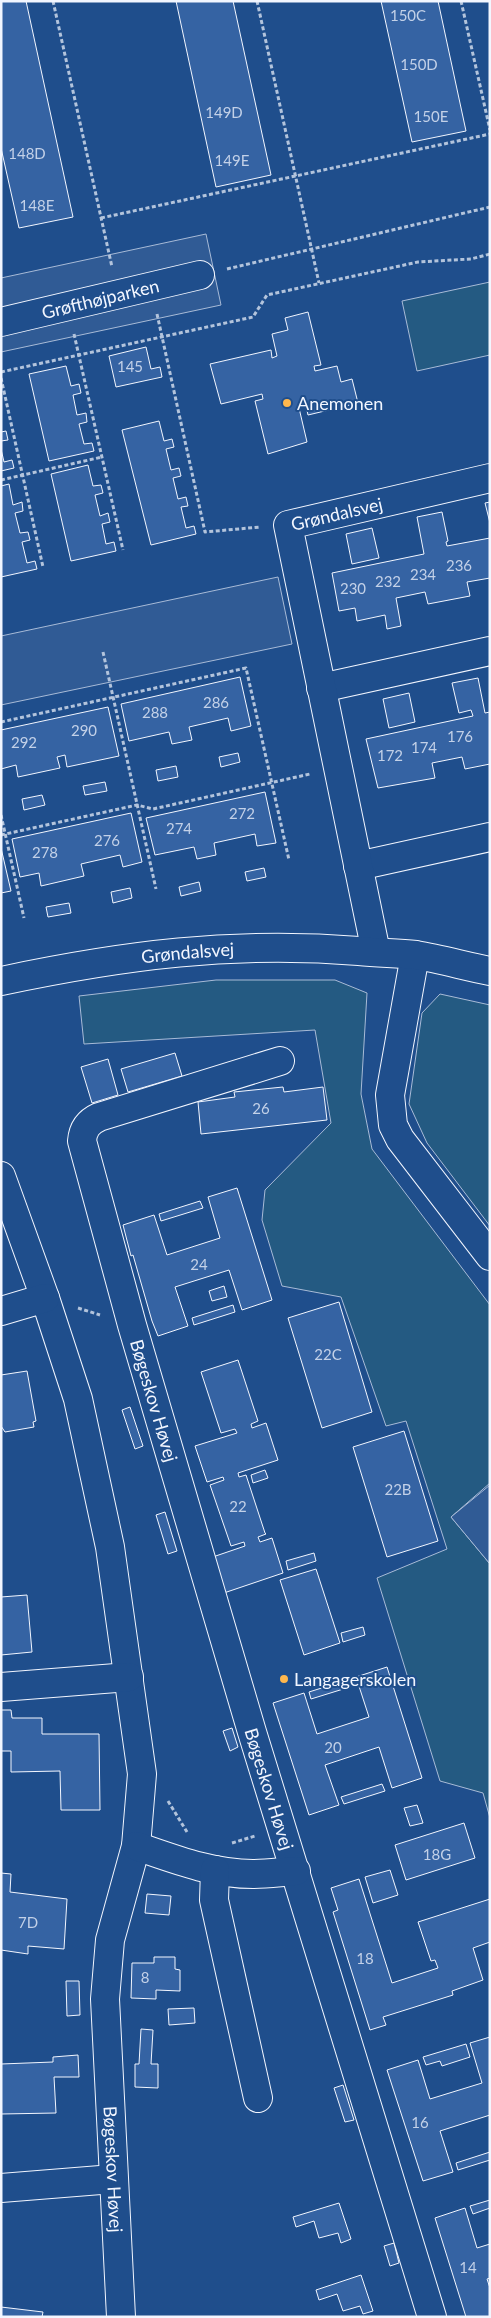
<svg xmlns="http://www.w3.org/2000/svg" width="491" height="2318" font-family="Lato,sans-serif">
<rect width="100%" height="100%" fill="#1f4e8c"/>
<g fill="#245a82" stroke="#a8bbd7">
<polygon points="490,282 490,355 417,371 402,301"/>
<polygon points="216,980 335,980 367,993 361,1094 372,1149 490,1305 490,1483 451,1517 490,1564 490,1818 483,1793 440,1781 377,1578 447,1549 406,1421 386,1426 341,1297 282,1286 262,1220 265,1190 331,1123 315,1030 84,1044 79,996"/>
<polygon points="440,994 490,1005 490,1226 427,1143 409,1104 422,1013"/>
</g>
<g fill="#305b95" stroke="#a8bbd7">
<polygon points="206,234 221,305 1,352 1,278"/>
<polygon points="278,577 292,644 1,705 1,636"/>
<polygon points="490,1485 490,1564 451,1517"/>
</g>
<g fill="#3563a3" stroke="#f2f6ff">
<polygon points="1,1 26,1 73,217 19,228 1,148"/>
<polygon points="176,1 233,1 271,175 216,187"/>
<polygon points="381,1 438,1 466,131 412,142"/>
<polygon points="308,312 321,365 314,366 315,371 337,366 341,382 352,379 358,403 308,415 306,406 299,408 307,442 268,454 255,401 263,399 262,394 221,404 210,364 271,350 272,358 277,356 272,334 288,330 285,318"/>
<polygon points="146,347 151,369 160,367 162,377 116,387 109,356"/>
<polygon points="66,366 71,386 79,384 81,393 73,395 77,415 86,413 87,422 79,424 84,444 92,443 94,451 49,461 29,374"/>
<polygon points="159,421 164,441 172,439 174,447 166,449 171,470 179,468 181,476 173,478 178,499 186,497 188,506 181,507 186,528 194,526 196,534 151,545 122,430"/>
<polygon points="6,431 8,440 1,441 1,432"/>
<polygon points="1,449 4,462 12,460 14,468 1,471"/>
<polygon points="88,465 93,486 101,485 103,493 95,495 100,516 108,513 110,522 102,524 106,544 114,542 116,551 71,561 51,474"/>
<polygon points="9,484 13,505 22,502 23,511 15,513 20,533 28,532 30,540 22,542 27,563 35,561 37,569 1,577 1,486"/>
<polygon points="490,502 490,523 485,503"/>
<polygon points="442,512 448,541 446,542 447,546 490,538 490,578 467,582 470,596 428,604 425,592 396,598 401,626 387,629 385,615 357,621 355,608 339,611 332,573 424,554 417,517"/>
<polygon points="372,528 379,558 352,564 346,534"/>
<polygon points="240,677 251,726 231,731 228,718 189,727 192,740 172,744 169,732 129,741 121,704"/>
<polygon points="478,678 485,713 490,712 490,764 465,769 462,757 432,763 435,778 378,788 366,739 473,716 471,710 459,713 452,683"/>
<polygon points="409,693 415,722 389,728 383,699"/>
<polygon points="108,707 119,756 67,767 65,755 57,757 60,768 18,777 16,765 1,769 1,730"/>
<polygon points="238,753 240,762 221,767 219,757"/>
<polygon points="176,766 178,777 158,781 156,770"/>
<polygon points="105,782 107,791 85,795 83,786"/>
<polygon points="265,792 276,843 257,846 255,834 214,843 216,855 197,859 194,847 155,855 146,818"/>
<polygon points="42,795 45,805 24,810 22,799"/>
<polygon points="131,813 142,862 123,867 120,855 81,864 84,876 41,886 39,873 20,877 12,839"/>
<polygon points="1,848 11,891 1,893"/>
<polygon points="264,868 266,877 247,881 245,872"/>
<polygon points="199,882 201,891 181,896 179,887"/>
<polygon points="130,888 132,898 113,903 111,892"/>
<polygon points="69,903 71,913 48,917 46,907"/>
<polygon points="175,1053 182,1076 128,1092 121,1069"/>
<polygon points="108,1059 118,1095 92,1103 81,1067"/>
<polygon points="283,1087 284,1092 323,1087 327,1120 201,1134 198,1102 235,1097 234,1092"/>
<polygon points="237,1188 272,1300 242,1310 229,1270 175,1287 188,1326 158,1336 152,1321 133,1255 131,1256 123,1225 154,1215 167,1255 220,1238 208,1197"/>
<polygon points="200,1201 203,1208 161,1221 159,1214"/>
<polygon points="224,1286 227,1297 212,1301 209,1291"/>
<polygon points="339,1302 372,1412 322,1428 288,1318"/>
<polygon points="233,1305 235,1312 194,1325 192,1318"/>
<polygon points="238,1360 258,1421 251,1424 252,1428 266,1423 278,1460 238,1473 239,1477 246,1475 265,1533 266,1534 258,1537 260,1542 272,1538 283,1573 212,1597 201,1561 245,1546 244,1542 231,1546 210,1485 224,1480 223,1477 207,1482 195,1446 237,1433 235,1429 221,1433 201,1372"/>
<polygon points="27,1371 36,1421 33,1422 34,1427 5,1432 1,1426 1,1375"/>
<polygon points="130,1407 143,1446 135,1449 122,1410"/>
<polygon points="404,1431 438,1541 387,1557 353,1447"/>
<polygon points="265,1470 268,1478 253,1483 251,1475"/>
<polygon points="165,1512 177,1551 168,1554 156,1515"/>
<polygon points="314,1553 316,1561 288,1570 286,1561"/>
<polygon points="316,1569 340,1643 304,1655 280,1580"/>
<polygon points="27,1595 32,1652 1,1655 1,1597"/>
<polygon points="363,1627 365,1635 343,1642 341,1633"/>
<polygon points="387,1667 422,1778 392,1788 379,1747 325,1765 339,1805 309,1815 273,1703 304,1693 317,1734 369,1717 356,1677"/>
<polygon points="350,1679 353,1686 311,1699 309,1692"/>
<polygon points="1,1710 11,1710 12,1718 42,1718 42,1734 99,1734 100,1810 61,1810 60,1771 11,1772 11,1751 1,1751"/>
<polygon points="232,1728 238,1747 230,1751 223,1731"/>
<polygon points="382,1784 385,1791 344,1804 341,1797"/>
<polygon points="417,1805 423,1823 410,1826 404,1808"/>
<polygon points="464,1823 475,1858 406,1880 395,1845"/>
<polygon points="390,1870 398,1895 373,1903 365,1877"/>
<polygon points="1,1873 11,1874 10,1892 67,1899 64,1949 28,1946 28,1954 1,1950"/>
<polygon points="359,1879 392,1983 438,1968 435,1960 431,1961 418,1922 490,1899 490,1942 473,1948 483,1980 452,1991 453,1995 383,2017 386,2025 370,2030 333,1912 338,1910 331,1888"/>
<polygon points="147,1894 171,1896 169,1915 145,1913"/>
<polygon points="154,1957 175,1957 175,1969 180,1970 180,1991 156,1990 156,1999 131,1998 132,1963 154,1963"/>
<polygon points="66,1981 79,1981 80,2015 67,2016"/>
<polygon points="194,2008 195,2023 169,2025 168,2009"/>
<polygon points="141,2029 153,2030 151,2064 158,2064 158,2088 135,2087 135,2064 139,2064"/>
<polygon points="490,2037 490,2115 440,2131 453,2172 423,2181 387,2070 418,2060 430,2099 482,2083 470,2043"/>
<polygon points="466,2044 470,2057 442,2066 440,2061 426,2065 423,2057"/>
<polygon points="78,2055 79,2077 54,2077 56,2113 1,2114 1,2064 53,2062 53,2057"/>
<polygon points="343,2085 354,2120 345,2122 334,2088"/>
<polygon points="490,2152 490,2160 458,2170 456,2163"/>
<polygon points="490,2200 490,2208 473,2214 470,2206"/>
<polygon points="339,2203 351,2239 341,2243 338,2233 319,2238 314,2221 296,2227 293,2217"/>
<polygon points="465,2208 477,2248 490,2244 490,2278 487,2279 490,2288 490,2317 466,2317 435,2218"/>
<polygon points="394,2243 399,2263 390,2266 384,2246"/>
<polygon points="361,2275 373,2311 363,2314 360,2306 343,2311 337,2294 319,2300 316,2290"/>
<polygon points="1,2307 43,2312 42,2317 1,2317"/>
</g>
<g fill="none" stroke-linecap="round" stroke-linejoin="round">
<defs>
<g id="minor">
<path id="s1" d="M1,322L200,275"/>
<polyline points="321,688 490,651"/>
<polyline points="358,866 490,837"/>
<path id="s2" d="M376,952L288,525L490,478"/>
<polyline points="415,955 390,1095 393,1125 400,1139 490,1256"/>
<path id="s3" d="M1,981C124,955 233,941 359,951C378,953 397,953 416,955C440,959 465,966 490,971"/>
<path id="s4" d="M280,1061L99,1117C88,1122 83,1129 82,1141L132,1325L252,1732L432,2317"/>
<path id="s5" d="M1,1176L45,1298L78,1399L110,1547L142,1774L136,1846L110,1940L105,1999L121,2317"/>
<polyline points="1,1311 45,1298"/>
<polyline points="1,1687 129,1677"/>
<path d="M136,1846C174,1859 212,1874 253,1874C267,1874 281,1872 296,1871"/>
<polyline points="215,1870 214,1900 258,2098"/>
<polyline points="1,2188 113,2179"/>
</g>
</defs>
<use href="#minor" stroke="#f2f6ff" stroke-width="30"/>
<g stroke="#b3c4dc" stroke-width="3" stroke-dasharray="4 2.5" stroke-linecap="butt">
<polyline points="53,1 112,267"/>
<polyline points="257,1 319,283"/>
<polyline points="461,1 490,130"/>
<polyline points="101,218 490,134"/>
<polyline points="227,269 490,207"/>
<polyline points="157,314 205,532 260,527"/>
<polyline points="74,334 123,550"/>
<polyline points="1,372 253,317 267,295 418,262 471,259 490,254"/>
<polyline points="1,378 43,567"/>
<polyline points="1,480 102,457"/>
<polyline points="103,652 156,889"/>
<polyline points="1,722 246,668 289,860"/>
<polyline points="1,815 24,918"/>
<polyline points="1,835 137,805 153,809 310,774"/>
<polyline points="78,1308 100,1315"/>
<polyline points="168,1801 187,1832"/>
<polyline points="232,1843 255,1836"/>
</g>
<use href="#minor" stroke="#1f4e8c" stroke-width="28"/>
</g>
<g fill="#ffb74d" stroke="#1f4e8c" stroke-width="2">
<circle cx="287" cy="403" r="5"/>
<circle cx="284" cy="1679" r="5"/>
</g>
<g text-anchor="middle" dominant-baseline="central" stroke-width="4" stroke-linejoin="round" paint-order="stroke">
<g font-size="15" fill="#c3d1e8">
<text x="408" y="15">150C</text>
<text x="419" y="64">150D</text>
<text x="224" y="112">149D</text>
<text x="431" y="116">150E</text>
<text x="27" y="153">148D</text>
<text x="232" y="160">149E</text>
<text x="37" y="205">148E</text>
<text x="130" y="366">145</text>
<text x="459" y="565">236</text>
<text x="423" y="574">234</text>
<text x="388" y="581">232</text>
<text x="353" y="588">230</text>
<text x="216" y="702">286</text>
<text x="155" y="712">288</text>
<text x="84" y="730">290</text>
<text x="460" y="736">176</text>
<text x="24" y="742">292</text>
<text x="424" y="747">174</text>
<text x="390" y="755">172</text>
<text x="242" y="813">272</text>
<text x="179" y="828">274</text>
<text x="107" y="840">276</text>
<text x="45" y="852">278</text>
<text x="261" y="1108">26</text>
<text x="199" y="1264">24</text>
<text x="328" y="1354">22C</text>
<text x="398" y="1489">22B</text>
<text x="238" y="1506">22</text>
<text x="333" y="1747">20</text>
<text x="437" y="1854">18G</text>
<text x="28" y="1922">7D</text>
<text x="365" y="1958">18</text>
<text x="145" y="1977">8</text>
<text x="420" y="2122">16</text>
<text x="468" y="2267">14</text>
</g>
<g font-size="18" fill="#f2f6ff" stroke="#1f4e8c">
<text stroke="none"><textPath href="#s1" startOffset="102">Grøfthøjparken</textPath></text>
<text stroke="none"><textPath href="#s2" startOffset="486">Grøndalsvej</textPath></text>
<text stroke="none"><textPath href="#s3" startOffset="189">Grøndalsvej</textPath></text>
<text stroke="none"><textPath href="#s4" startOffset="490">Bøgeskov Høvej</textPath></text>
<text stroke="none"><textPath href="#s4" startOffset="895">Bøgeskov Høvej</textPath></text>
<text stroke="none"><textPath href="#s5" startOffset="1016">Bøgeskov Høvej</textPath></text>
</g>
<g font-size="18" fill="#f2f6ff" stroke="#1f4e8c" text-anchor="start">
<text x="297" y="403">Anemonen</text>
<text x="294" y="1679">Langagerskolen</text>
</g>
</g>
<rect width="491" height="2318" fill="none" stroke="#f2f6ff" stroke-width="5"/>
</svg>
